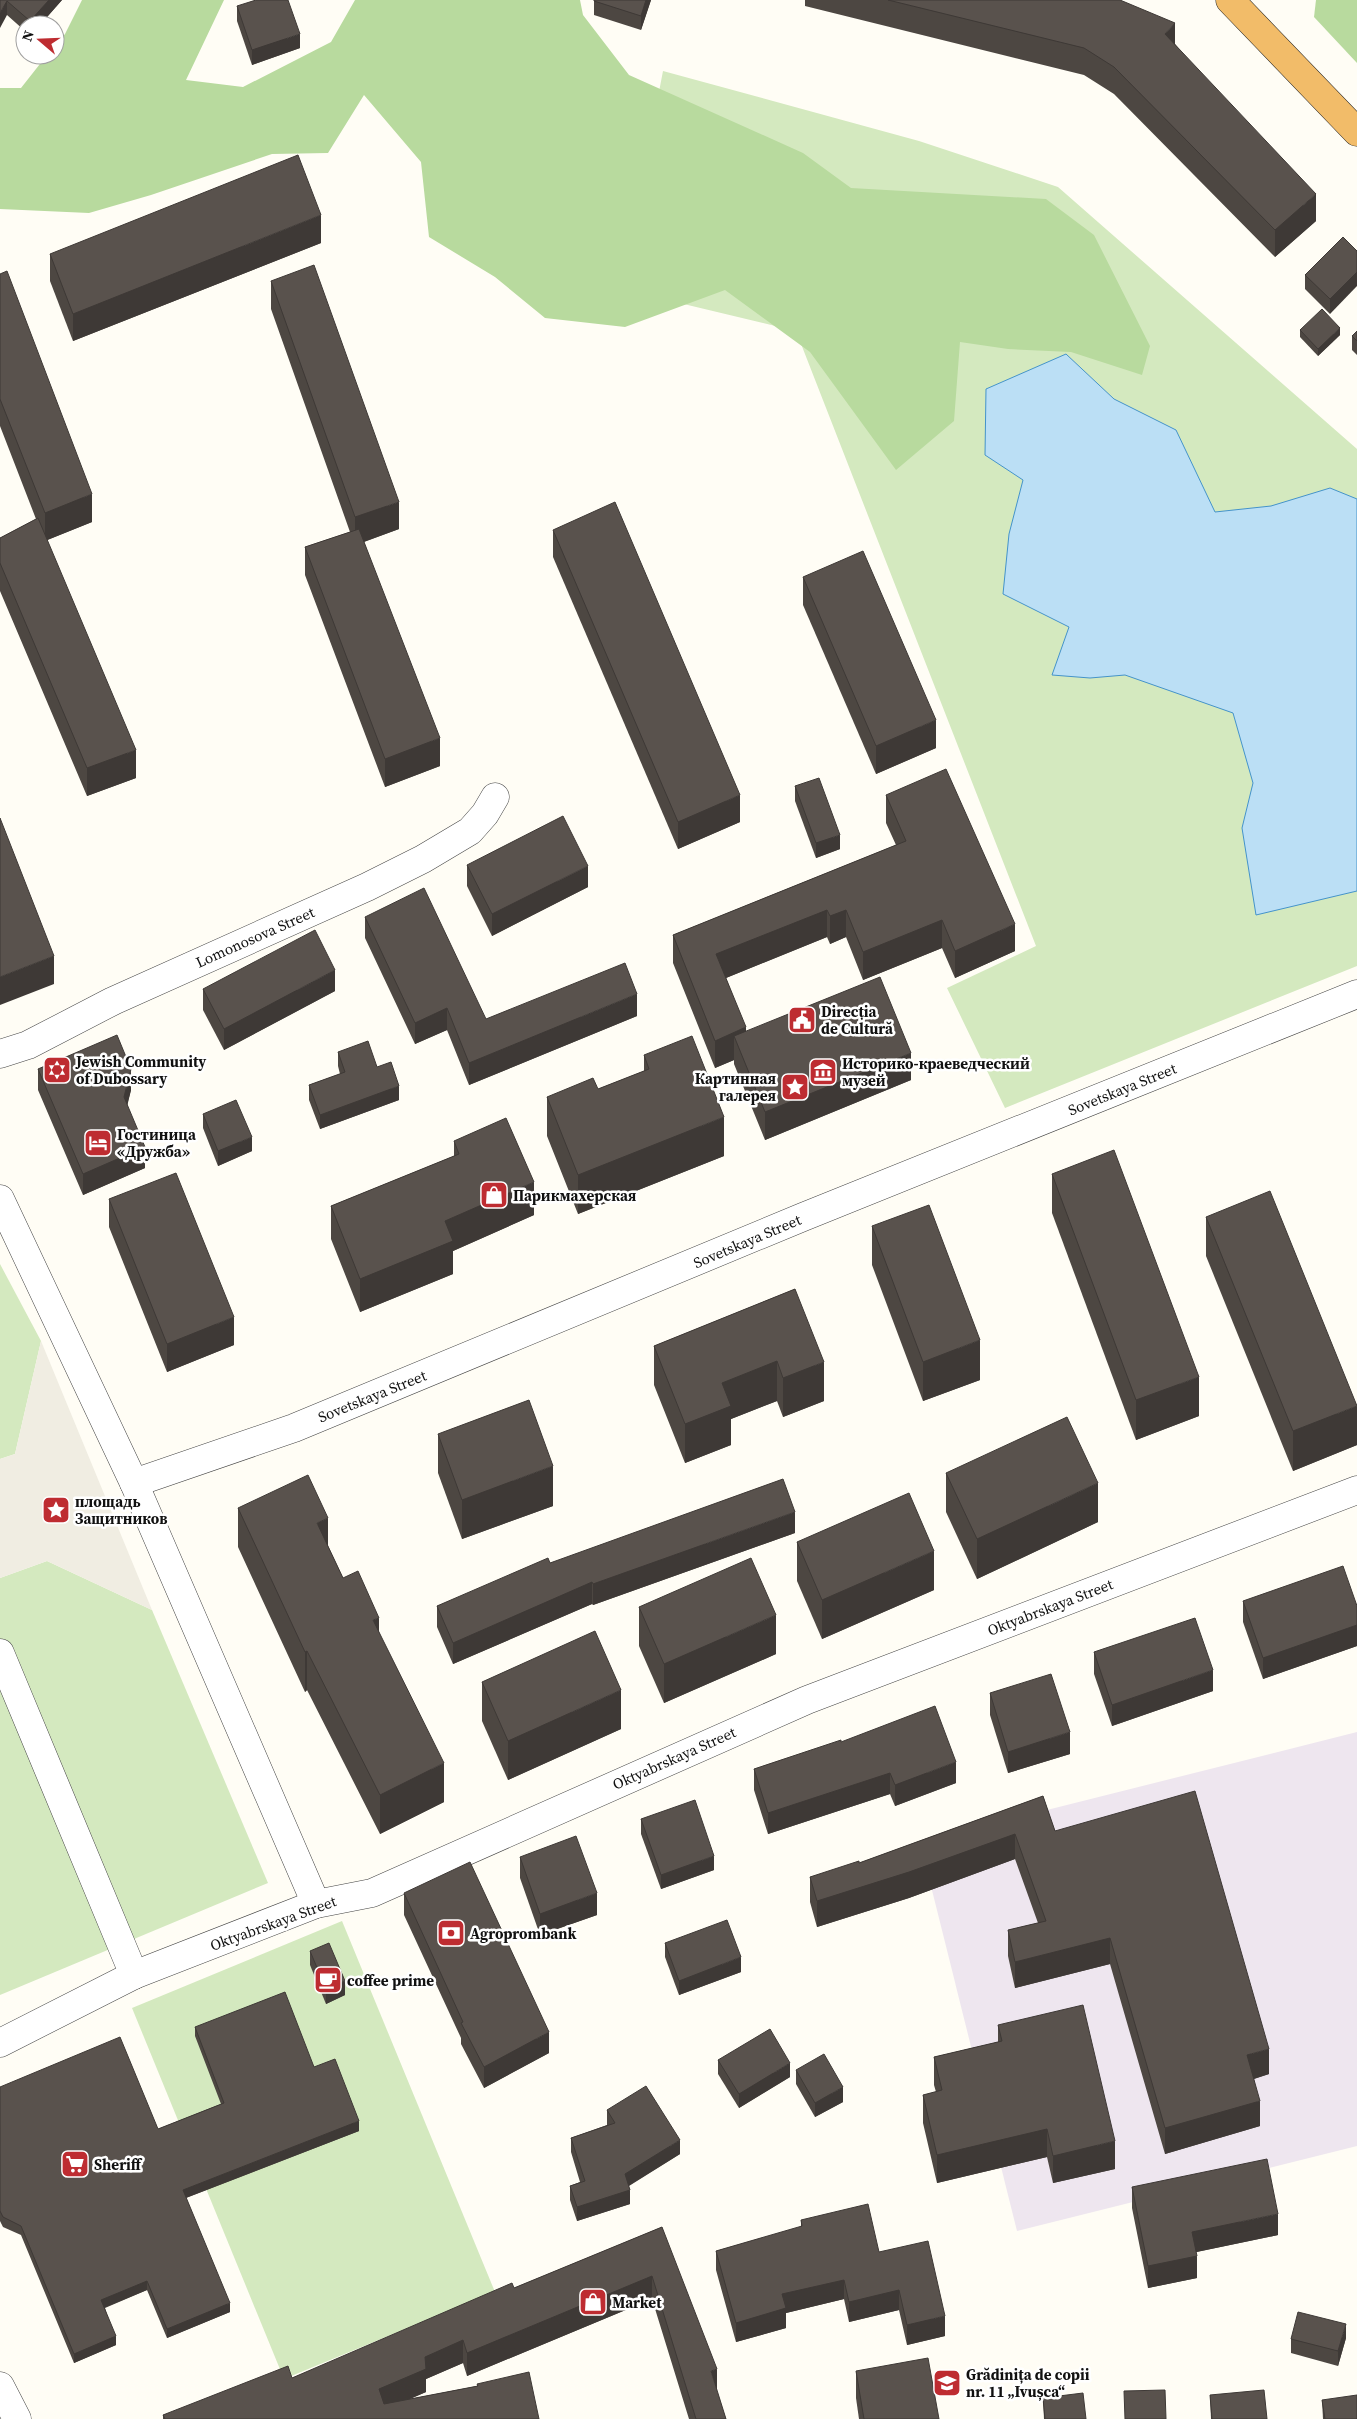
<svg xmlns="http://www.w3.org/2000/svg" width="1357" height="2419" font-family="'Source Serif 4',serif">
<rect width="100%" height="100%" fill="#fffdf5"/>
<polygon fill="#eee6ef" points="1357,1732 1357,2146 1017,2231 920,1842"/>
<g fill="#d4e9bf">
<polygon points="663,71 919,141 1058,187 1357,449 1357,966 1005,1108 947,988 1036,946 796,331 621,289"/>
<polygon points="0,1264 41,1341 15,1454 0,1459"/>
<polygon points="47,1561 152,1610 268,1883 0,1995 0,1578"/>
<polygon points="342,1921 495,2292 284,2379 132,2008"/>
</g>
<g fill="#b8da9e">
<polygon points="82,0 224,0 186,80 243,87 331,42 355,0 580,0 583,15 629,75 803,153 851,188 1046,199 1094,235 1150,346 1142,375 1071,352 1008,349 960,342 954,421 896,470 810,352 725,290 625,327 545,318 495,277 429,237 421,162 364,95 328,153 272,154 151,195 89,213 0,209 0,88 21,88 47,55 55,55 55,46 65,34"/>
<polygon points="1316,0 1357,0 1357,63 1314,17"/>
</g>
<polygon fill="#f0ede2" points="41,1341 152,1610 47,1561 0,1578 0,1459 15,1454"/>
<polygon fill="#bbdff5" stroke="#4493ca" points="1066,354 1114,399 1176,430 1215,512 1271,506 1330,488 1357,499 1357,891 1256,915 1242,828 1253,783 1233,713 1125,675 1090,678 1052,675 1069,627 1003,594 1009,534 1023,480 985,455 986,389"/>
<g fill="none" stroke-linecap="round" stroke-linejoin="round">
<defs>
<g id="minor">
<polyline points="0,1054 28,1045 113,1001 367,887 423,859 470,831 485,814 495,797"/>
<polyline points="0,1199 134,1483 316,1904"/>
<polyline points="134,1483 294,1428 803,1217 1357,994"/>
<polyline points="0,1653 134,1975"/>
<polyline points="0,2043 134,1975 316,1904 372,1893 807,1700 1357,1490"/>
</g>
<polyline id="tertiary" points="0,2386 17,2419"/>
<polyline id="trunk" points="1230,0 1357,132"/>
</defs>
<use href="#minor" stroke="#444" stroke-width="29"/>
<use href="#tertiary" stroke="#444" stroke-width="29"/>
<use href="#trunk" stroke="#222" stroke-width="29"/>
<use href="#minor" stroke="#fff" stroke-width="28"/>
<use href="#tertiary" stroke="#fff" stroke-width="28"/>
<use href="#trunk" stroke="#f2bc69" stroke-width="28"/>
</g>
<g fill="#4d4742">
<polygon points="0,0 62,0 40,25 25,25 25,31 7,15"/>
<polygon points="594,0 651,0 641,30 594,15"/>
<polygon points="805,0 1120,0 1175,44 1316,221 1275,257 1114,94 1084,75 805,6"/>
<polygon points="237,6 300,48 252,65 237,21"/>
<polygon points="1343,237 1330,314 1305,289 1305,275"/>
<polygon points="321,243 73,341 50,281 50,254"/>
<polygon points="0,274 92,522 47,540 136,778 87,796 0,591 0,538 36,519 0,426"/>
<polygon points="271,281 399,529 364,542 440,766 385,787 305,575 305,547 350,532 271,309"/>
<polygon points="1300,330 1340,335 1318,356 1300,337"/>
<polygon points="1357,331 1357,355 1352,350 1352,336"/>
<polygon points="553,530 740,822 678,849 553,557"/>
<polygon points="803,577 936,748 876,774 803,605"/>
<polygon points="795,786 840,849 816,858 795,801"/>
<polygon points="886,795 1015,951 955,978 942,948 863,980 846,937 830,944 827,937 726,978 746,1032 911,1080 765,1140 734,1064 734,1060 715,1068 673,963 673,935 896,845 886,823"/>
<polygon points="467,865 588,887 492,936 467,886"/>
<polygon points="365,917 486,1019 637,1016 469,1085 447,1030 415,1044 365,938"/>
<polygon points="203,989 335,991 224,1050 203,1010"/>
<polygon points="338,1052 377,1067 399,1100 320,1129 309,1100 309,1085 340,1074 338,1066"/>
<polygon points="644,1055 724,1156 578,1214 547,1136 547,1097 598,1089 644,1071"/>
<polygon points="38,1069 131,1090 127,1105 145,1168 83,1195 38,1090"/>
<polygon points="203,1114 252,1151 218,1166 203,1128"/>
<polygon points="454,1141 534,1215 453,1251 453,1274 360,1312 331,1239 331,1206 454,1156"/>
<polygon points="1052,1174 1199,1416 1136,1440 1052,1213"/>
<polygon points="109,1199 234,1345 167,1372 109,1227"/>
<polygon points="1206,1217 1357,1445 1293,1471 1206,1256"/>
<polygon points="872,1226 980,1380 923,1401 872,1265"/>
<polygon points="795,1289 824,1401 783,1417 777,1401 731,1419 731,1445 685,1463 654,1385 654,1346"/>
<polygon points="438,1434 553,1506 462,1539 438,1473"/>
<polygon points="946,1473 1098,1522 977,1579 946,1512"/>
<polygon points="238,1508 328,1546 343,1578 379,1632 444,1802 380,1834 307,1690 305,1692 238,1547"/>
<polygon points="795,1533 593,1605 592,1604 453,1664 437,1627 437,1606 550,1563"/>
<polygon points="797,1542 934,1590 822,1639 797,1581"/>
<polygon points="1243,1601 1357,1606 1357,1646 1263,1679 1243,1622"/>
<polygon points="639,1607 776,1654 664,1703 639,1646"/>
<polygon points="1094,1652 1213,1691 1112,1726 1094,1674"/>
<polygon points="482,1682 621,1729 508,1780 482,1721"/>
<polygon points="990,1693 1070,1754 1008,1773 990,1715"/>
<polygon points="841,1742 956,1783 895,1806 890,1794 768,1834 754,1790 754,1769"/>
<polygon points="1043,1796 1055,1831 1269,2074 1254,2079 1260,2126 1165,2154 1110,1964 1015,1988 1008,1956 1008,1930 1038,1923 1015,1859 909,1898 817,1927 810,1902 810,1877 859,1863"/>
<polygon points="641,1819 714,1870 661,1889 641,1834"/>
<polygon points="520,1857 597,1915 540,1935 520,1878"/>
<polygon points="404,1893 549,2053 484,2088 461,2044 461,2038 404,1915"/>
<polygon points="665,1943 741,1972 679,1995 665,1957"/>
<polygon points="310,1951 345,1995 326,2004 310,1965"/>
<polygon points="998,2025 1115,2169 1053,2183 1047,2157 937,2183 923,2123 923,2095 936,2092 934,2085 934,2057 998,2042"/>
<polygon points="195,2027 314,2067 359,2131 186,2198 230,2312 167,2338 147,2290 105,2308 116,2345 74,2363 21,2235 3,2227 0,2221 0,2087 158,2129 221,2104 195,2036"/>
<polygon points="718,2060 790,2077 739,2108 718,2074"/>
<polygon points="796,2070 843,2102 815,2117 796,2084"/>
<polygon points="607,2110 680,2154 629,2186 630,2204 577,2221 570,2200 570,2186 580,2182 571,2152 571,2138 607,2125"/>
<polygon points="1132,2187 1278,2235 1196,2252 1197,2278 1148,2288 1132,2208"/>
<polygon points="801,2220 879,2252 945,2336 907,2345 899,2310 849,2322 844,2299 786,2313 786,2328 736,2342 716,2270 716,2251 801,2227"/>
<polygon points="662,2227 726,2419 689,2419 652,2299 467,2376 463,2363 426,2379 426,2392 410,2399 477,2386 477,2384 539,2419 163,2419 163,2415 292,2378 514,2288"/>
<polygon points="1346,2338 1338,2366 1291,2353 1291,2339"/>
<polygon points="856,2371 939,2419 859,2419 856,2398"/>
<polygon points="1210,2395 1267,2419 1211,2419"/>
<polygon points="1043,2398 1086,2419 1044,2419"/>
<polygon points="1322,2400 1357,2419 1323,2419"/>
</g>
<g fill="#3e3936">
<polygon points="49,0 62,0 40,25 30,25 30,21"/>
<polygon points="646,0 651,0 641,30 641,16"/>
<polygon points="7,1 7,15 0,28 0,13"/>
<polygon points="1175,23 1175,50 1165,34"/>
<polygon points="300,34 300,48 252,65 252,50"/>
<polygon points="1316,194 1316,221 1275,257 1275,230"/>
<polygon points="321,215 321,243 73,341 73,314"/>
<polygon points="1357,272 1357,286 1330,314 1330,299"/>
<polygon points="1340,328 1340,335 1318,356 1318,349"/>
<polygon points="92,494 92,522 45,541 45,513"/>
<polygon points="399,502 399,529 355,545 355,517"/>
<polygon points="936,720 936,748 876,774 876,746"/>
<polygon points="440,738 440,766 385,787 385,759"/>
<polygon points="136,750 136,778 87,796 87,768"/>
<polygon points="740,795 740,822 678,849 678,822"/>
<polygon points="840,835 840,849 816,858 816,843"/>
<polygon points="588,866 588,887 492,936 492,914"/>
<polygon points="827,910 827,937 716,982 716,954"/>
<polygon points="846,910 846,937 830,944 830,916"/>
<polygon points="942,920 942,948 863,980 863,952"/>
<polygon points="1015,924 1015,951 955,978 955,951"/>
<polygon points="54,956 54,984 0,1005 0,977"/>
<polygon points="335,970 335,991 224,1050 224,1029"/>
<polygon points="637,994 637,1016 469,1085 469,1063"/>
<polygon points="447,1008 447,1030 415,1044 415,1023"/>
<polygon points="746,1027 746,1055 734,1036 734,1060 715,1068 715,1041"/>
<polygon points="911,1053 911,1080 765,1140 765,1112"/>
<polygon points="131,1069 131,1090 124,1119 124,1097"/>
<polygon points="399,1086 399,1100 320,1129 320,1115"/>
<polygon points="724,1117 724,1156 578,1214 578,1175"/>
<polygon points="252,1137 252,1151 218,1166 218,1151"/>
<polygon points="145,1147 145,1168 83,1195 83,1174"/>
<polygon points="534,1182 534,1215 453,1251 453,1274 360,1312 360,1279 445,1221"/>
<polygon points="234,1317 234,1345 167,1372 167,1344"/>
<polygon points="980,1340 980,1380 923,1401 923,1362"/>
<polygon points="777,1361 777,1401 731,1419 731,1445 685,1463 685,1424 722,1383"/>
<polygon points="824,1362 824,1401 783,1417 783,1378"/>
<polygon points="1199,1377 1199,1416 1136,1440 1136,1400"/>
<polygon points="1357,1406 1357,1445 1293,1471 1293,1431"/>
<polygon points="553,1466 553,1506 462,1539 462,1500"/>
<polygon points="1098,1483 1098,1522 977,1579 977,1539"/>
<polygon points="795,1512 795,1533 593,1605 593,1584"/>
<polygon points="328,1518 328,1557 317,1523"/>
<polygon points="934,1551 934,1590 822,1639 822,1600"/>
<polygon points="592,1582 592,1604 453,1664 453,1643"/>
<polygon points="776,1615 776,1654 664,1703 664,1664"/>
<polygon points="379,1618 379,1657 373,1620"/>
<polygon points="1357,1625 1357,1646 1263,1679 1263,1658"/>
<polygon points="307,1651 307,1690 305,1692 305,1652"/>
<polygon points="1213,1670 1213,1691 1112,1726 1112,1705"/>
<polygon points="621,1690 621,1729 508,1780 508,1741"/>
<polygon points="1070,1732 1070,1754 1008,1773 1008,1752"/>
<polygon points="956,1762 956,1783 895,1806 895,1785"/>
<polygon points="444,1763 444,1802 380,1834 380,1795"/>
<polygon points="890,1773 890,1794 768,1834 768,1813"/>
<polygon points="1015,1834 1015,1859 909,1898 817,1927 817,1901"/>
<polygon points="714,1856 714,1870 661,1889 661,1875"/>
<polygon points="597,1893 597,1915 540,1935 540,1914"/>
<polygon points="1110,1938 1110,1964 1015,1988 1015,1962"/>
<polygon points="741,1957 741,1972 679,1995 679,1981"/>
<polygon points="345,1981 345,1995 326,2004 326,1989"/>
<polygon points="549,2032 549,2053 484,2088 484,2067"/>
<polygon points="1269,2049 1269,2074 1247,2081 1247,2055"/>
<polygon points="790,2063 790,2077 739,2108 739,2094"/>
<polygon points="843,2087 843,2102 815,2117 815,2103"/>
<polygon points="1260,2101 1260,2126 1165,2154 1165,2128"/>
<polygon points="359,2121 359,2131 183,2199 183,2190"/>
<polygon points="1047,2129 1047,2157 937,2183 937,2155"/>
<polygon points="680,2140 680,2154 625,2188 625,2174"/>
<polygon points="1115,2141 1115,2169 1053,2183 1053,2156"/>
<polygon points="630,2190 630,2204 577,2221 577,2207"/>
<polygon points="1278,2214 1278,2235 1192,2253 1192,2232"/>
<polygon points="1197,2256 1197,2278 1148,2288 1148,2266"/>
<polygon points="652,2276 652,2299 467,2376 467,2353"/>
<polygon points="844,2280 844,2299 786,2313 786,2328 736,2342 736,2323 782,2294"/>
<polygon points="147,2281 147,2290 101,2309 101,2300"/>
<polygon points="899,2290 899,2310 849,2322 849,2302"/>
<polygon points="230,2303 230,2312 167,2338 167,2329"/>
<polygon points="945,2316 945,2336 907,2345 907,2325"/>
<polygon points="1346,2324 1346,2338 1338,2366 1338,2351"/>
<polygon points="116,2336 116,2345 74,2363 74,2354"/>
<polygon points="463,2340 463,2363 426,2379 426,2392 379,2412 379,2389 425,2357"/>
<polygon points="717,2369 717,2392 711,2371"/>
</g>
<g fill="#59524d" stroke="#3e3936">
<polygon points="0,0 49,0 30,21 7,1 0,13"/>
<polygon points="256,0 288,0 300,34 252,50 237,6"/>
<polygon points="594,0 646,0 641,16 594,1"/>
<polygon points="888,0 1120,0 1175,23 1165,34 1316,194 1275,230 1114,67 1084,48"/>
<polygon points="298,155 321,215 73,314 50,254"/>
<polygon points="1343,237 1357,251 1357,272 1330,299 1305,275"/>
<polygon points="314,265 399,502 355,517 271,281"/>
<polygon points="7,271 92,494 45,513 0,399 0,274"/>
<polygon points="1322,309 1340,328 1318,349 1300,330"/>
<polygon points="1357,331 1357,341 1352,336"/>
<polygon points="615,502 740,795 678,822 553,530"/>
<polygon points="38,518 136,750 87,768 0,563 0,538"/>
<polygon points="359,529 440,738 385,759 305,547"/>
<polygon points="863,551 936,720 876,746 803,577"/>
<polygon points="946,769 1015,924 955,951 942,920 863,952 846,910 830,916 827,910 716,954 746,1027 715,1041 673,935 906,841 886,795"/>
<polygon points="819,778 840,835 816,843 795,786"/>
<polygon points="563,816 588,866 492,914 467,865"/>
<polygon points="0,818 54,956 0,977"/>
<polygon points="424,888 486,1019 625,963 637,994 469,1063 447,1008 415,1023 365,917"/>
<polygon points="315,930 335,970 224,1029 203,989"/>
<polygon points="880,977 911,1053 765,1112 734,1036"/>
<polygon points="117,1035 131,1069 124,1097 145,1147 83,1174 38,1069"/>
<polygon points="692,1036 724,1117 578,1175 547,1097 593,1078 598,1089 649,1069 644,1055"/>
<polygon points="368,1041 377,1067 391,1062 399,1086 320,1115 309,1085 345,1072 338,1052"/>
<polygon points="236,1100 252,1137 218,1151 203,1114"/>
<polygon points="506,1118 534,1182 445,1221 453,1241 360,1279 331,1206 459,1154 454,1141"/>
<polygon points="1114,1150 1199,1377 1136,1400 1052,1174"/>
<polygon points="176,1173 234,1317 167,1344 109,1199"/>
<polygon points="1270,1191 1357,1406 1293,1431 1206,1217"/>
<polygon points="929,1205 980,1340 923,1362 872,1226"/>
<polygon points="795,1289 824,1362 783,1378 777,1361 722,1383 731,1406 685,1424 654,1346"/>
<polygon points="529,1400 553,1466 462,1500 438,1434"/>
<polygon points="1067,1417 1098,1483 977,1539 946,1473"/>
<polygon points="308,1475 328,1518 317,1523 343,1578 358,1571 379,1618 373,1620 444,1763 380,1795 307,1651 305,1652 238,1508"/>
<polygon points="783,1479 795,1512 593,1584 592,1582 453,1643 437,1606 548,1558 550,1563"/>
<polygon points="909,1493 934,1551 822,1600 797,1542"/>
<polygon points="751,1558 776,1615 664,1664 639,1607"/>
<polygon points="1343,1566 1357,1606 1357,1625 1263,1658 1243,1601"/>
<polygon points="1195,1618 1213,1670 1112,1705 1094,1652"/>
<polygon points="595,1631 621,1690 508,1741 482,1682"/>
<polygon points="1051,1674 1070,1732 1008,1752 990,1693"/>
<polygon points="935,1706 956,1762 895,1785 890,1773 768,1813 754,1769 841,1740 841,1742"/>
<polygon points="1195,1791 1269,2049 1247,2055 1260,2101 1165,2128 1110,1938 1015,1962 1008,1930 1046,1921 1015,1834 909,1872 817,1901 810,1877 859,1861 859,1863 1043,1796 1055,1831"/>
<polygon points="695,1800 714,1856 661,1875 641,1819"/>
<polygon points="576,1836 597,1893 540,1914 520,1857"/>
<polygon points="470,1862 549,2032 484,2067 461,2023 463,2022 404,1893"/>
<polygon points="727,1920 741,1957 679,1981 665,1943"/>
<polygon points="329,1943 345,1981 326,1989 310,1951"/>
<polygon points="285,1992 314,2067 335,2059 359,2121 183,2190 230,2303 167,2329 147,2281 101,2300 116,2336 74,2354 21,2226 3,2217 0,2211 0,2087 120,2037 158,2129 224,2103 195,2027"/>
<polygon points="1083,2005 1115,2141 1053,2156 1047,2129 937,2155 923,2095 942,2090 934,2057 1002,2041 998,2025"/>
<polygon points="770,2029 790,2063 739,2094 718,2060"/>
<polygon points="824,2054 843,2087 815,2103 796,2070"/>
<polygon points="646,2086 680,2140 625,2174 630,2190 577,2207 570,2186 585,2181 571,2138 615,2123 607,2110"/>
<polygon points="1267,2159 1278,2214 1192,2232 1197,2256 1148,2266 1132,2187"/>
<polygon points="868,2204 879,2252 928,2241 945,2316 907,2325 899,2290 849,2302 844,2280 782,2294 786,2308 736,2323 716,2251 802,2226 801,2220"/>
<polygon points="662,2227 717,2369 711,2371 726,2419 696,2419 652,2276 467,2353 463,2340 425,2357 426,2369 379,2389 384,2404 478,2386 477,2384 529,2372 539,2419 165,2419 163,2415 288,2366 292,2378 512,2283 514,2288"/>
<polygon points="1298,2312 1346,2324 1338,2351 1291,2339"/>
<polygon points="928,2358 939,2419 864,2419 856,2371"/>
<polygon points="1165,2390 1166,2419 1125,2419 1124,2391"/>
<polygon points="1264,2390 1267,2419 1212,2419 1210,2395"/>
<polygon points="1083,2393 1086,2419 1045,2419 1043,2398"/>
<polygon points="1357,2395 1357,2419 1325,2419 1322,2400"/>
</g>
<defs>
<symbol id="civic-square" viewBox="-11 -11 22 22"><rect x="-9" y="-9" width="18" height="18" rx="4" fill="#be2c31" stroke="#fff"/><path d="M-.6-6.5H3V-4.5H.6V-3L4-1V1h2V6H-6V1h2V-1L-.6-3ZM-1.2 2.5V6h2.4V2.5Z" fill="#fff"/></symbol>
<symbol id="synagogue-square" viewBox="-11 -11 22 22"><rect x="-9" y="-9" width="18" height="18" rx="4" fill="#be2c31" stroke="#fff"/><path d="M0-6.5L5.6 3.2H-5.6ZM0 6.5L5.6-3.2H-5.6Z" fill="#fff"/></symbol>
<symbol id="museum-square" viewBox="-11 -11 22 22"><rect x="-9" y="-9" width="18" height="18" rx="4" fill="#be2c31" stroke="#fff"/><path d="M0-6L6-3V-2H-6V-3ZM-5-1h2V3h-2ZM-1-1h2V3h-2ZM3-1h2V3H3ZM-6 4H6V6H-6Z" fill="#fff"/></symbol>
<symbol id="sight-square" viewBox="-11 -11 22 22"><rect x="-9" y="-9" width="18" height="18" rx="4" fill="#be2c31" stroke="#fff"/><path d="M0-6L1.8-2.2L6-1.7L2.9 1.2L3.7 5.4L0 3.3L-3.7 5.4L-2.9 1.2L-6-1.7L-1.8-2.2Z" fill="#fff"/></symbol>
<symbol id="hotel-square" viewBox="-11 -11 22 22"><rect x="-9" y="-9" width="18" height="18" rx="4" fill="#be2c31" stroke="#fff"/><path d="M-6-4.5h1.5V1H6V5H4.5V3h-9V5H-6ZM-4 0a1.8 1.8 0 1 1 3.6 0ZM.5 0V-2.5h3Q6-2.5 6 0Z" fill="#fff"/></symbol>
<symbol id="shop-square" viewBox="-11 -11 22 22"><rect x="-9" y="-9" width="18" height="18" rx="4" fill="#be2c31" stroke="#fff"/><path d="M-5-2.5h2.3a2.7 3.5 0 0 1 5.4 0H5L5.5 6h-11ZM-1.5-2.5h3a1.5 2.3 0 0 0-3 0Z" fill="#fff"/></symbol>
<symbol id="bank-square" viewBox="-11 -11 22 22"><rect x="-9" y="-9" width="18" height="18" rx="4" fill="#be2c31" stroke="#fff"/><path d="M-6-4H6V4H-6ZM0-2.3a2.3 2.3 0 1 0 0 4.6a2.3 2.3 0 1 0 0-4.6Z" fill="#fff"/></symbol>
<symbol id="cafe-square" viewBox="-11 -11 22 22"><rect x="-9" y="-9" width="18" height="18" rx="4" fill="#be2c31" stroke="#fff"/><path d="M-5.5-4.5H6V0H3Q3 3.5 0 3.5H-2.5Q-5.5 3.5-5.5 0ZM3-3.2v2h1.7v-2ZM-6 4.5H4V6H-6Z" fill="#fff"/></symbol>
<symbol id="supermarket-square" viewBox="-11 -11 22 22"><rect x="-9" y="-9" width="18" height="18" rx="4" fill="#be2c31" stroke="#fff"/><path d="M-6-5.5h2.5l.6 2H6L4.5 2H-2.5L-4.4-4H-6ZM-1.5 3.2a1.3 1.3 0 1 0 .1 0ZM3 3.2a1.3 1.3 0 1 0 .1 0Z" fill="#fff"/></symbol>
<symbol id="school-square" viewBox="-11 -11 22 22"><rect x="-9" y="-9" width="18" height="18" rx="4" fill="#be2c31" stroke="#fff"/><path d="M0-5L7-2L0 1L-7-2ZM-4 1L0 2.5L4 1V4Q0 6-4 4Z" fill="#fff"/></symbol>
</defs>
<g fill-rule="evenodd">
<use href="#civic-square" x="786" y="1004" width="32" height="32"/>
<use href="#synagogue-square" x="41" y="1054" width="32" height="32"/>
<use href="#museum-square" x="807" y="1056" width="32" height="32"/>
<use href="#sight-square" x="779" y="1071" width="32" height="32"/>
<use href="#hotel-square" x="82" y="1127" width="32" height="32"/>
<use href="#shop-square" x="478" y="1179" width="32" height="32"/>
<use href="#sight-square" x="40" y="1494" width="32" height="32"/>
<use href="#bank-square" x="435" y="1917" width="32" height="32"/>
<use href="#cafe-square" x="312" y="1964" width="32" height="32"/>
<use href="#supermarket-square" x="59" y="2148" width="32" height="32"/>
<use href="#shop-square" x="577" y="2286" width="32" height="32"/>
<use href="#school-square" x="931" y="2367" width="32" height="32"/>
</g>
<g text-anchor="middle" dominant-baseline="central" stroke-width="5" stroke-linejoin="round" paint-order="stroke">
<g font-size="15" fill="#111" stroke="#fff">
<text transform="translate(255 937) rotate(-24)">Lomonosova Street</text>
<text transform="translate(1122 1089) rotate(-22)">Sovetskaya Street</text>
<text transform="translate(747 1241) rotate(-23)">Sovetskaya Street</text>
<text transform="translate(372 1396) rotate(-22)">Sovetskaya Street</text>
<text transform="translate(1050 1607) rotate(-21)">Oktyabrskaya Street</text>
<text transform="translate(674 1758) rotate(-24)">Oktyabrskaya Street</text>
<text transform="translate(273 1923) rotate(-20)">Oktyabrskaya Street</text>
</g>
<g font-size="15" font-weight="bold" fill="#111" stroke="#fff" text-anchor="start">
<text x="821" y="1011">Direcția<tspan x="821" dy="17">de Cultură</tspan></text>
<text x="76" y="1061">Jewish Community<tspan x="76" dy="17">of Dubossary</tspan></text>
<text x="842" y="1063">Историко-краеведческий<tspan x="842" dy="17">музей</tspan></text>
<text x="776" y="1078" text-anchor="end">Картинная<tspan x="776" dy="17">галерея</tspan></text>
<text x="117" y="1134">Гостиница<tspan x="117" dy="17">«Дружба»</tspan></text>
<text x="513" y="1195">Парикмахерская</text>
<text x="75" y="1501">площадь<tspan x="75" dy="17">Защитников</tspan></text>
<text x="470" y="1933">Agroprombank</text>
<text x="347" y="1980">coffee prime</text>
<text x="94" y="2164">Sheriff</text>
<text x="612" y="2302">Market</text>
<text x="966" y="2374">Grădinița de copii<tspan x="966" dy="17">nr. 11 „Ivușca“</tspan></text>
</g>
</g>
<g transform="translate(40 40) rotate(289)"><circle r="24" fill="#ffffff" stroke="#a0a0a0"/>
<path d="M0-4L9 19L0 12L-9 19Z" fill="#be2c31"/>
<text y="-8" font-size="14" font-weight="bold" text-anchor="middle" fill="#111111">N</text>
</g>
</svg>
